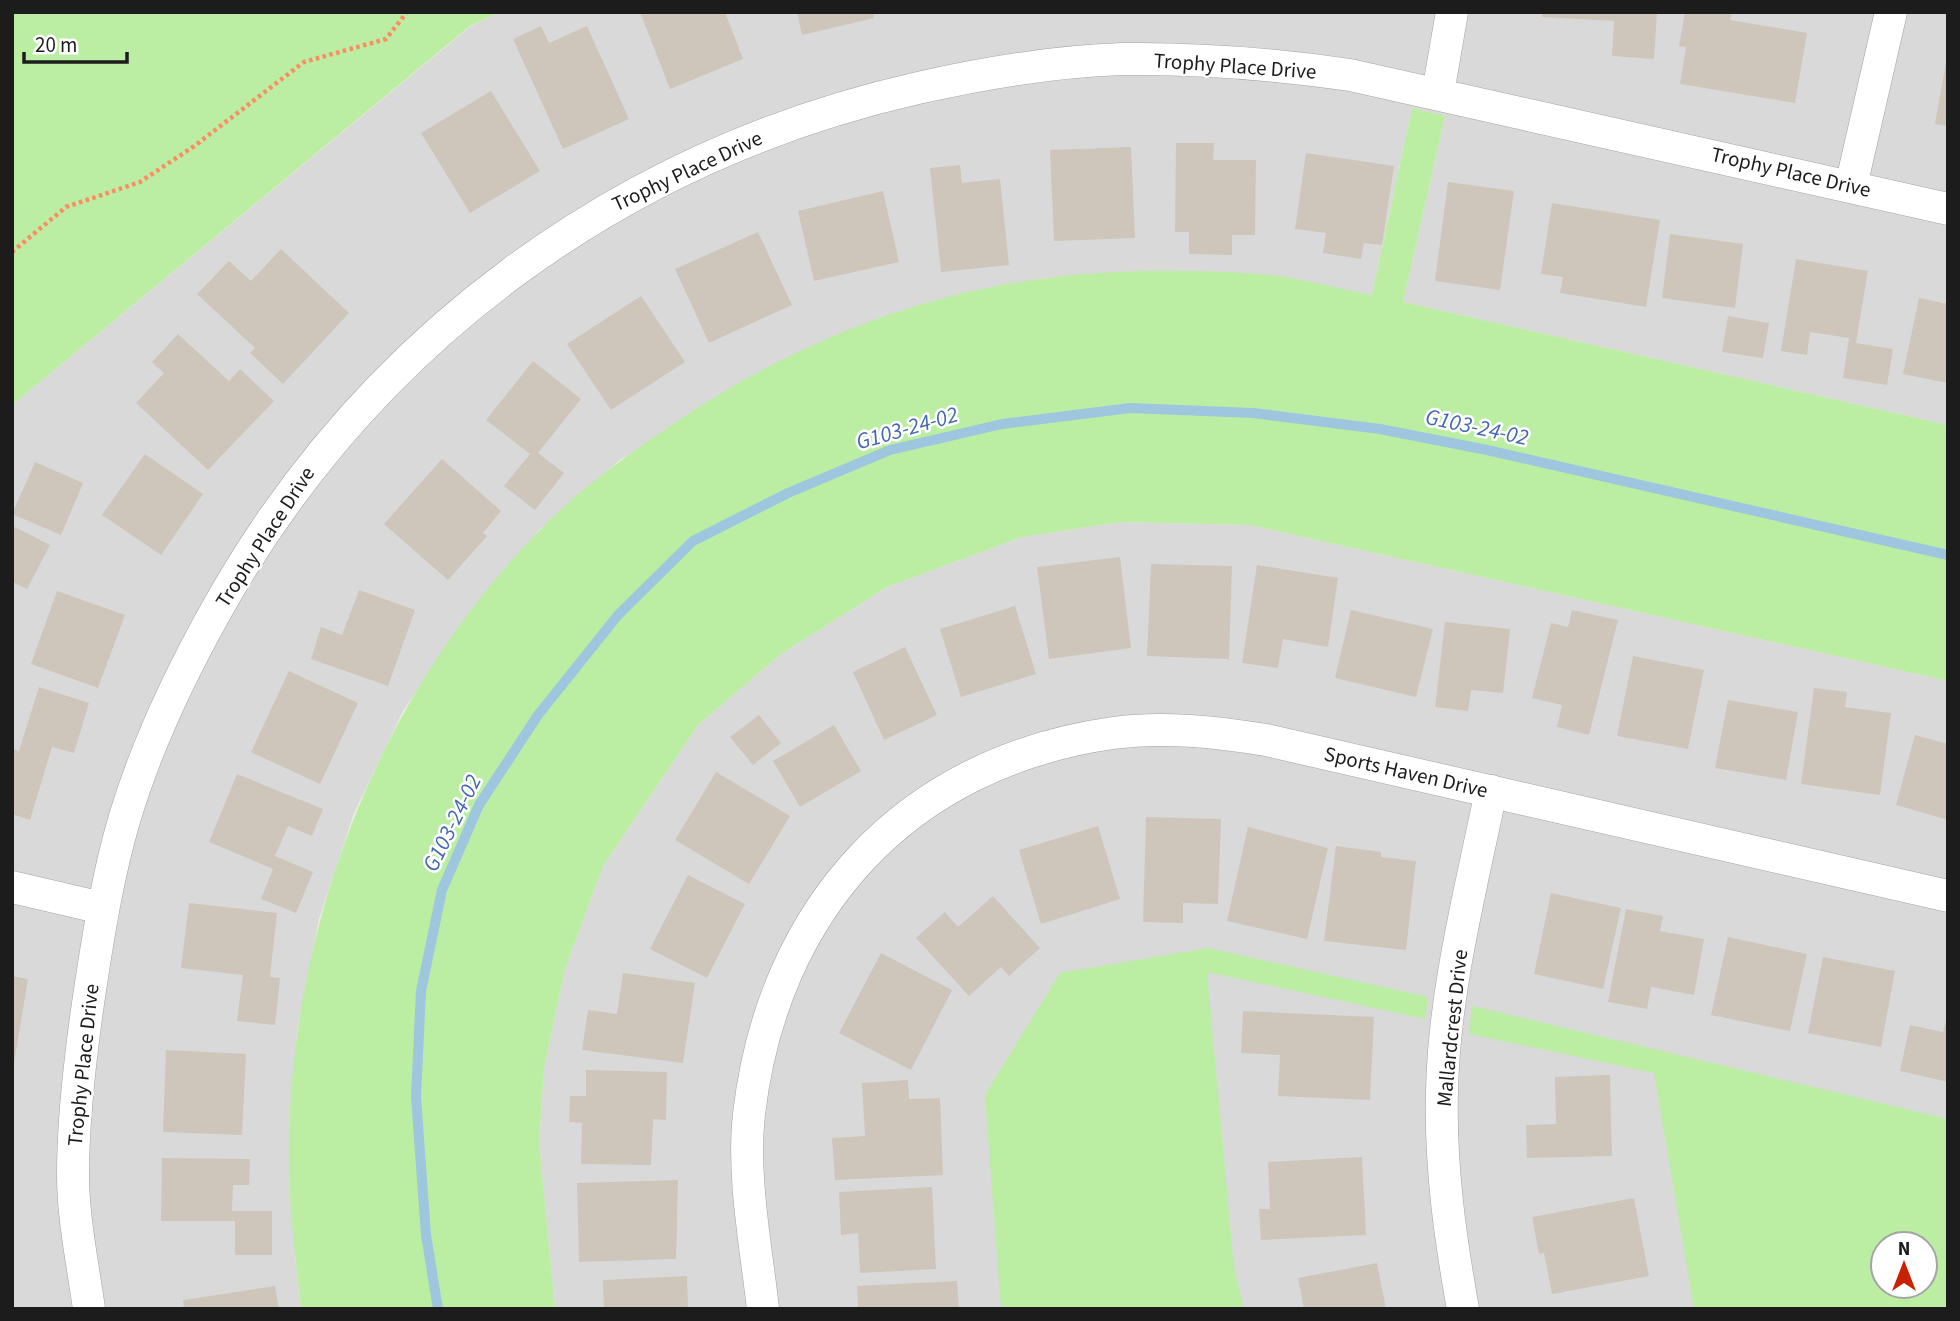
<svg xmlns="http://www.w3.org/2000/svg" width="1960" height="1321" font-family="'Source Sans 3',sans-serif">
<rect width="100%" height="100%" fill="#eeece1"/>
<g fill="#dad9d9" fill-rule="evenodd">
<polygon points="500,12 1948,12 1948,425 1403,302 1445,116 1412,108 1372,295 1263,275 1153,271 1040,279 927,303 621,459 539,530 468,615 403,711 354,813 319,919 297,1033 289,1144 295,1255 301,1309 12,1309 12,405 471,26"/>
<path d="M1121,522L1250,525L1948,681V1309H555L539,1143L544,1068L565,969L603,866L698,725L781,654L887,587L1022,537ZM1883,1244H1925V1286H1883Z"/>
</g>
<g fill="#bbeda2" fill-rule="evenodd">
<polygon points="12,12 500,12 470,26 12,405"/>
<path d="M1412,108L1445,116L1403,302L1948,425V681L1250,525L1121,522L1022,537L887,587L781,654L698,725L603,866L565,969L544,1068L539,1143L555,1309H301C295,1254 288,1198 289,1142C293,917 381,693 539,531C577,491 623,458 669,427C778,351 908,296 1041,279C1112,269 1188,269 1260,274C1297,277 1335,288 1372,295Z"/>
<polygon points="1208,948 1428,997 1425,1019 1207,972 1234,1268 1244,1309 1001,1309 985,1095 1060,973"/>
<path d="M1472,1006L1948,1119V1309H1694L1654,1073L1469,1034ZM1883,1244H1925V1286H1883Z"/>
</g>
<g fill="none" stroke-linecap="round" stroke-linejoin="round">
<polyline stroke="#9ec6df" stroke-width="10" points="438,1309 426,1235 416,1097 421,991 442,890 479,805 538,715 618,615 693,541 788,493 890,450 1002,424 1130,408 1253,413 1380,429 1487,450 1948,555"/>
</g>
<g fill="#cec6ba">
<polygon points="640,12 725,12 743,59 670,89"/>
<polygon points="797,12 873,12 874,18 802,35"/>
<polygon points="1542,12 1657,12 1654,59 1612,56 1614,21 1542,17"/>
<polygon points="1685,12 1732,12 1730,20 1807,33 1795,103 1680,84 1686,47 1679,46"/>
<polygon points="541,26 549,43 587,26 629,119 563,149 513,39"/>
<polygon points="1946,62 1948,62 1948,126 1935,124"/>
<polygon points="491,91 540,171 470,213 421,133"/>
<polygon points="1176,143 1214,143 1213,160 1256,160 1255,235 1232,235 1232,255 1189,254 1189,232 1175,232"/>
<polygon points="1131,147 1135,238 1054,241 1050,150"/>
<polygon points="1306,153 1394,166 1382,245 1364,243 1361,259 1323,253 1326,233 1295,229"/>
<polygon points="960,165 962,183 1000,179 1009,265 941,272 930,168"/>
<polygon points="1448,182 1514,191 1500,290 1435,281"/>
<polygon points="883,191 899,262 814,281 798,211"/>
<polygon points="1552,203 1660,220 1646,307 1560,293 1563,277 1541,274"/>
<polygon points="758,232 792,305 709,343 675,269"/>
<polygon points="1670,234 1743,244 1735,308 1662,298"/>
<polygon points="281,249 349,313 283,384 250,353 255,348 197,294 229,261 251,281"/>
<polygon points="1796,259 1868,271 1856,343 1893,349 1887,385 1843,378 1849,338 1810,332 1807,355 1781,351"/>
<polygon points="641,296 685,362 611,410 567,344"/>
<polygon points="1919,298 1948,304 1948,383 1903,374"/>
<polygon points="1728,316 1769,323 1763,358 1722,352"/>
<polygon points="178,334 229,381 240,369 274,401 208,470 136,403 164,373 152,362"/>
<polygon points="533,361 581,399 538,453 564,473 535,510 504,486 530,454 486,420"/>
<polygon points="145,454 203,494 161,555 102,515"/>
<polygon points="442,459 501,511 483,533 487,536 448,580 384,524"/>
<polygon points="35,462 83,483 61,535 12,514"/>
<polygon points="15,527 50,545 27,589 12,582 12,534"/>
<polygon points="1120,557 1131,648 1049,659 1037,567"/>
<polygon points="1151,564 1232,566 1229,659 1147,656"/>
<polygon points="1257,565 1338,578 1328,647 1283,639 1278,668 1242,663"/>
<polygon points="359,590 415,610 388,686 311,659 321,627 342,635"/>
<polygon points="57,591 125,615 98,688 31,664"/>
<polygon points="1015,606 1036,674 961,697 940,629"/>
<polygon points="1351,610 1433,629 1416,697 1335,678"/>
<polygon points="1572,610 1618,620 1589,735 1557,727 1562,705 1532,698 1551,623 1568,627"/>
<polygon points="1445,622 1510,629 1503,693 1471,690 1468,711 1435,707"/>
<polygon points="905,647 937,715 884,740 853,672"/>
<polygon points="1633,656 1704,670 1688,749 1617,736"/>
<polygon points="289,671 358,703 320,784 251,752"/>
<polygon points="39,687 89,703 74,753 52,747 30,820 12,814 12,749 19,751"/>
<polygon points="1814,688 1847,692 1845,707 1891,713 1880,795 1801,784"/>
<polygon points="1728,700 1798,712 1786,780 1715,768"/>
<polygon points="759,715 781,743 753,765 730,737"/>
<polygon points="834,725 861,771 800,807 773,761"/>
<polygon points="1915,735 1948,744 1948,820 1896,805"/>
<polygon points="716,772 790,816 749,884 675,840"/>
<polygon points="237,774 323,809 312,836 288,826 275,856 313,872 296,913 261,899 273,869 209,842"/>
<polygon points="1146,817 1221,819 1218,904 1183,903 1183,923 1143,922"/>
<polygon points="1098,826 1120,899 1041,924 1019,850"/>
<polygon points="1248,827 1328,848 1307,939 1227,921"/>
<polygon points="1336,846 1381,852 1381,857 1416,861 1406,950 1324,941"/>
<polygon points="688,875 745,904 707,978 650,949"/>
<polygon points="1551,893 1621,908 1603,989 1534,974"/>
<polygon points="993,896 1040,948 1009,976 1001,967 969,996 916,938 945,912 958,927"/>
<polygon points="189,903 277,913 270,977 280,978 275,1025 237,1021 243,975 181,968"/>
<polygon points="1626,909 1663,916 1660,931 1704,939 1694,995 1651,987 1647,1009 1608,1002"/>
<polygon points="1728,937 1807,954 1790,1031 1711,1015"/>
<polygon points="881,953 952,990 911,1070 839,1033"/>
<polygon points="1823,957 1895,971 1881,1047 1808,1033"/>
<polygon points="623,973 695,983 683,1063 582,1050 588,1010 617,1014"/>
<polygon points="12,976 28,979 14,1063 12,1063"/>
<polygon points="1243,1011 1374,1017 1370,1100 1278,1096 1280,1055 1241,1053"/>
<polygon points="1948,1014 1948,1082 1900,1071 1910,1025 1943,1032"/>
<polygon points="166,1050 246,1054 242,1135 163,1132"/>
<polygon points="586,1070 667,1072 666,1120 653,1119 651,1165 581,1164 582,1123 569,1122 570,1096 586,1096"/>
<polygon points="1610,1075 1612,1156 1527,1158 1526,1125 1556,1124 1555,1077"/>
<polygon points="908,1080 909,1099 940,1098 943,1175 835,1180 832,1138 865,1136 862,1083"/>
<polygon points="1362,1157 1366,1235 1261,1240 1259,1209 1270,1209 1268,1162"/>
<polygon points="162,1158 250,1159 249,1185 233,1185 232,1211 272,1211 272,1255 235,1255 235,1221 161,1221"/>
<polygon points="678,1180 676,1259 579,1262 577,1183"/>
<polygon points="932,1187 936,1269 860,1273 858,1233 841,1235 839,1192"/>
<polygon points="1634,1198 1649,1276 1552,1294 1544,1253 1539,1254 1532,1217"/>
<polygon points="1377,1263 1386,1309 1304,1309 1298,1278"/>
<polygon points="687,1276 688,1309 604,1309 603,1280"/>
<polygon points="957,1281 959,1309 858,1309 857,1286"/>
<polygon points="275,1286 279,1309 184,1309 183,1300"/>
</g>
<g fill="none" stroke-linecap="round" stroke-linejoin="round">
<defs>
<g id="street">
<polyline points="1438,93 1452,12"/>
<polyline points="1851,186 1891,12"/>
<polyline points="12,887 102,908"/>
<path d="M89,1309C83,1265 73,1219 73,1175C73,1113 81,1050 90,990C99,931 108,874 125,817C147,744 180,675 217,609C367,341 618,156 918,88C985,73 1054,61 1123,59C1200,58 1274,64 1350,75L1948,209"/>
<path d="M763,1309C756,1246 742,1177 749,1114C773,908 906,762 1113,733C1164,726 1216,732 1266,740L1948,896"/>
<path d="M1463,1309C1450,1237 1440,1165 1442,1091C1444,991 1471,889 1491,791"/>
</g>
</defs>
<use href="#street" stroke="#a3a3a3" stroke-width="33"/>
<polyline stroke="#ff8b61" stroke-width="4.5" stroke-dasharray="3.5 3.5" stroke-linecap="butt" points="12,252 66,207 140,182 193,147 304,62 386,39 407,12"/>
<use href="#street" stroke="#fff" stroke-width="32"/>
</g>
<g text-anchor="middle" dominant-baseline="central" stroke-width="5" stroke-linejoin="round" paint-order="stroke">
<g font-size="21" fill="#1c1c1c" stroke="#fff">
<text transform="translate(1235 66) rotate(4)">Trophy Place Drive</text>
<text transform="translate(687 171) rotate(-25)">Trophy Place Drive</text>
<text transform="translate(1791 172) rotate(13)">Trophy Place Drive</text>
<text transform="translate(265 537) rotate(-57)">Trophy Place Drive</text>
<text transform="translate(1406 772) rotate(13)">Sports Haven Drive</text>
<text transform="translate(1452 1028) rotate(-84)">Mallardcrest Drive</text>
<text transform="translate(83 1065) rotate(-84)">Trophy Place Drive</text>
</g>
<g font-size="23" font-style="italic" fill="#4368b1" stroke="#fff">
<text transform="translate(1477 427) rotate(12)">G103-24-02</text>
<text transform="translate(907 428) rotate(-16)">G103-24-02</text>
<text transform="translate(452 823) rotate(-64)">G103-24-02</text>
</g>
</g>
<rect width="1960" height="1321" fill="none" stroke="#1c1c1c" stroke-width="28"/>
<g transform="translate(1904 1265)"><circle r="33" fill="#ffffff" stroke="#a4a4a4" stroke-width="2"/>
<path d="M0-5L12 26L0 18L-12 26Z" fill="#c82100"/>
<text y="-10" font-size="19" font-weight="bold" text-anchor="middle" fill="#1c1c1c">N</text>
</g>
<path d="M24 52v10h103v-10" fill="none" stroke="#1c1c1c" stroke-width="3.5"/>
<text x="35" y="52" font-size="21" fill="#1c1c1c" stroke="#ffffff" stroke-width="5" paint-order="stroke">20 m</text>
</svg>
